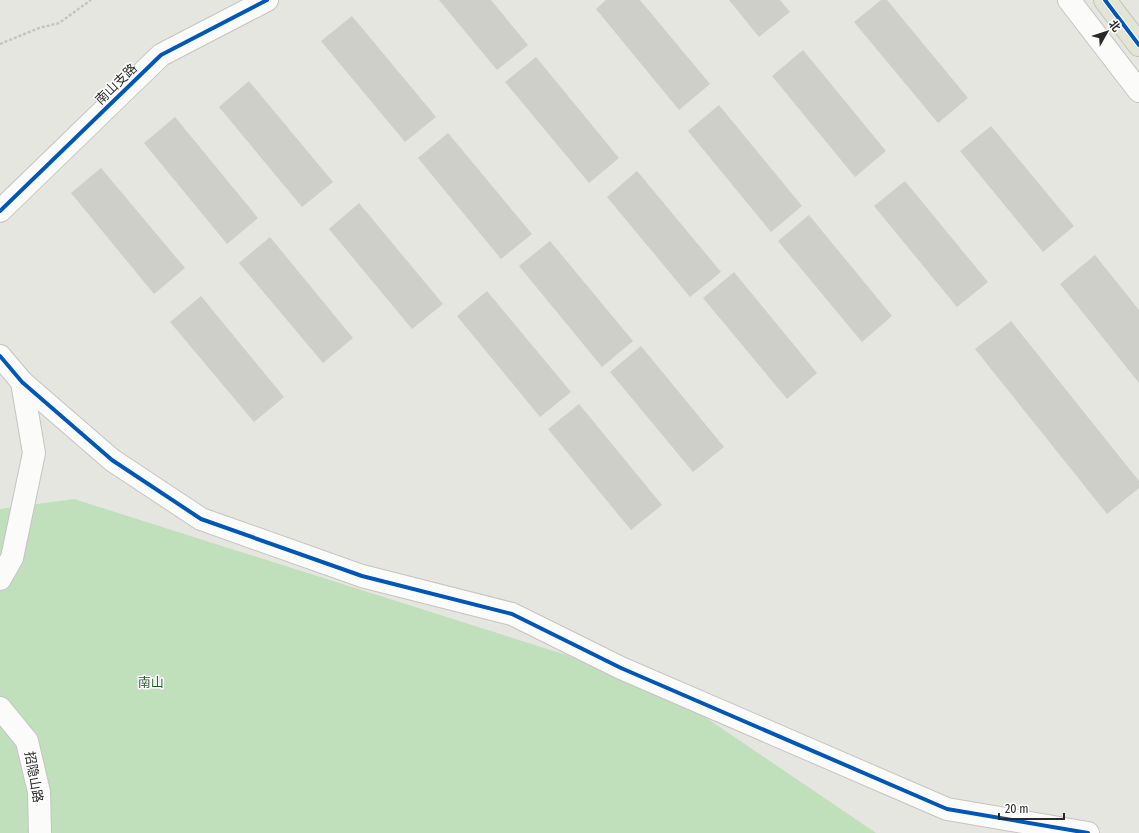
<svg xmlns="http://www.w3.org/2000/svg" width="1139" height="833" font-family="'Fira Sans Condensed','Noto Sans SC',sans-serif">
<rect width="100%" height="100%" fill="#e6e6e0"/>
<polygon fill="#c0e0bb" points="74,499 655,683 876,833 0,833 0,509"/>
<g fill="#cfcfca">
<polygon points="439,0 491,0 528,45 497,70"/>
<polygon points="606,0 640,0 710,84 679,110 596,9"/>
<polygon points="729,0 780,0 790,12 759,37"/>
<polygon points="881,0 887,0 968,98 938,123 854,22"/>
<polygon points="352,16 436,117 405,142 321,41"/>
<polygon points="803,50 886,151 855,177 772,76"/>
<polygon points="536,57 619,158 589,183 505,82"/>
<polygon points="249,81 333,182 302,207 219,107"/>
<polygon points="719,105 802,206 771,232 688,131"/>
<polygon points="175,117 258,218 227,244 144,143"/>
<polygon points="991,126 1074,226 1043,252 960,151"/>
<polygon points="448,133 532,234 501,259 418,158"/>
<polygon points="101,168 185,268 154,294 71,193"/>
<polygon points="637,171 721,272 690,297 607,197"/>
<polygon points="905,181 988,282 957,307 874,206"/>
<polygon points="359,203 443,304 412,329 329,229"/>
<polygon points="809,215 892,316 862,342 778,241"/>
<polygon points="270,237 353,338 323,363 239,263"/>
<polygon points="550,241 633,341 602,367 519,266"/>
<polygon points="1095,255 1139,310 1139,383 1060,284"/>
<polygon points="734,272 817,373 787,399 703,298"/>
<polygon points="487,291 571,392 540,417 457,316"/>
<polygon points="201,296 284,397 254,422 170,322"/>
<polygon points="1011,321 1139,481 1139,488 1107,514 975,349"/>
<polygon points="641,346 724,447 693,472 610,372"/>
<polygon points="579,404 662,505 631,530 548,429"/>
</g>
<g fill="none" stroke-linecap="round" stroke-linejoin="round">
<defs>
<g id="minor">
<polyline points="1069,0 1139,91"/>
<polyline points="0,211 161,55 267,0"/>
<polyline points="0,356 22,382 112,460 201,519 362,576 512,614 621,668 947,809 1088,833"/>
<polyline points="0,579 12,558 34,453 22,382"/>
<polyline points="0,708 27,741 39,792 40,833"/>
</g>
<polyline id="major" points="1105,0 1139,45"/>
</defs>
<use href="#minor" stroke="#c5c4c5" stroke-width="24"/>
<use href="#major" stroke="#c3c3c1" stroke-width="24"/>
<polyline stroke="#c4c4c4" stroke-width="2.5" stroke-dasharray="3 2" stroke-linecap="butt" points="0,44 39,28 59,23 91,0"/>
<use href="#minor" stroke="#fbfbfa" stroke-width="22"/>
<use href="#major" stroke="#e3e4d4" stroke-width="22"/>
<defs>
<g id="cycleway">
<polyline points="1105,0 1139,45"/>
<polyline points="0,211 161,55 267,0"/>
<polyline points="0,356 22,382 112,460 201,519 362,576 512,614 621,668 947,809 1088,833"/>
</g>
</defs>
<use href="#cycleway" stroke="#fff" stroke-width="6"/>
<use href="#cycleway" stroke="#0057b8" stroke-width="4"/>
</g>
<g text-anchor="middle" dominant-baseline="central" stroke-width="3" stroke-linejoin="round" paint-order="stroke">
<g font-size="13" fill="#292929" stroke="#fff">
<text transform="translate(116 84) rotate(-44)">南山支路</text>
<text transform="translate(34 777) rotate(80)">招隐山路</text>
</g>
<g font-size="13" fill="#205f23" stroke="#fff">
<text x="151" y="682">南山</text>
</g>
</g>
<g transform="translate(1107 32) rotate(51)" stroke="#ffffff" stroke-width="3" paint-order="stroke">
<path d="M0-3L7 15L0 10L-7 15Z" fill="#292929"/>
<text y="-6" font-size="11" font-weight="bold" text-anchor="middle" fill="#292929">北</text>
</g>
<path d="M999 813v6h65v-6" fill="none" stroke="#292929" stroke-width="2"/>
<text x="1005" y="813" font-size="12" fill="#292929" stroke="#ffffff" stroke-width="3" paint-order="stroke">20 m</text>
</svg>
